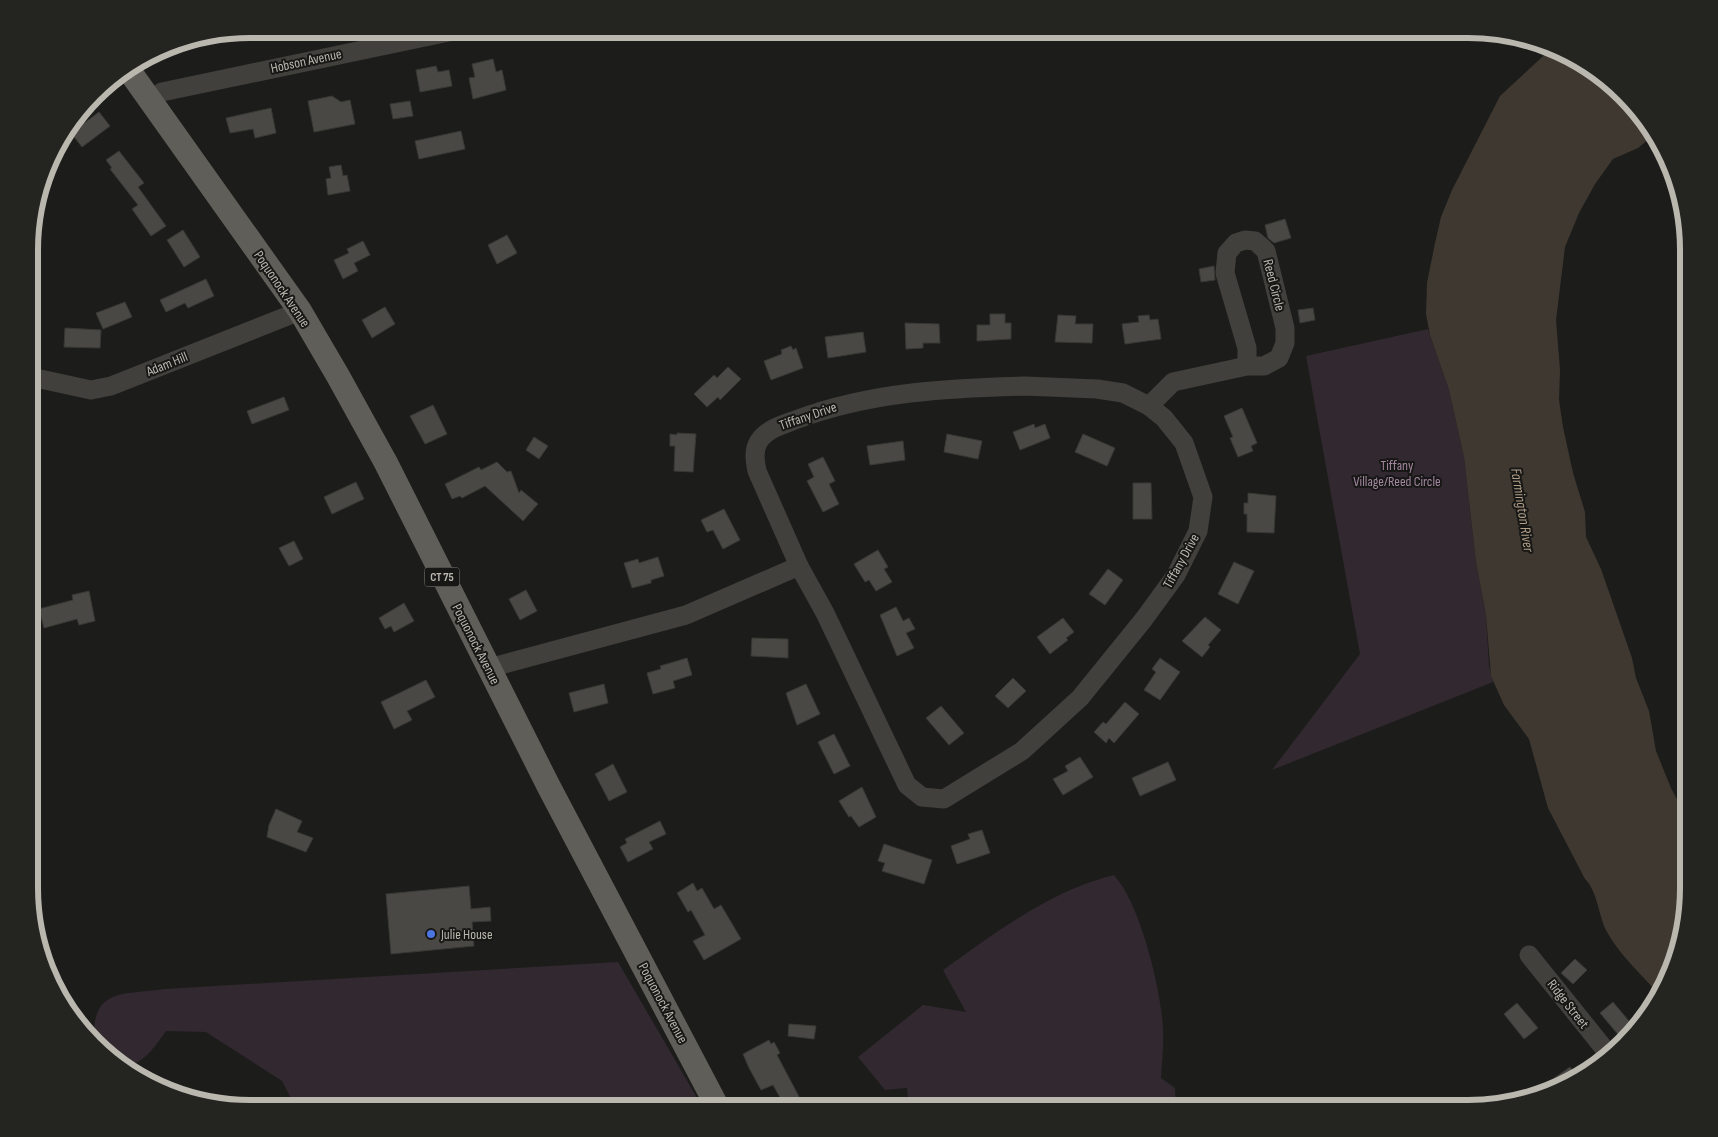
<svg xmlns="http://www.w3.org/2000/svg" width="1718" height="1137" font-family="'Sofia Sans Condensed',sans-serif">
<rect width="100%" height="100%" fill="#1c1c1a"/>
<g fill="#312830">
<polygon points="1428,329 1449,390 1464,457 1476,562 1486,615 1489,666 1493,682 1272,770 1360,654 1306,356"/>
<path d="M1114,875C1140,903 1161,989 1163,1028C1164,1044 1162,1062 1161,1078L1175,1088L1176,1108H909L907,1088L885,1090L858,1057L923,1005L966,1012L943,970C995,933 1051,890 1114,875Z"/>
<path d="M618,962L703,1108H296L282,1081L206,1032L166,1031C154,1048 145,1062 124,1068L94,1036C93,987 126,995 165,989Z"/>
</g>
<path fill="#3f3831" d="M1553,47L1591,66L1649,128V139L1638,148L1613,159L1595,184L1579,213L1565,247L1556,320L1560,370L1559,400L1563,427L1573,473L1585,512L1586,537L1601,569L1632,658L1636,678L1649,711L1656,751L1671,788L1689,822V901L1678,958L1659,995C1642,974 1620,956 1607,932C1598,915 1598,892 1585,879L1548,808L1529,739L1504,705L1491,676L1486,615L1476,562L1464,457L1449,390L1430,335L1426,314L1427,283L1435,243L1441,217L1452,190L1500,96Z"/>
<g fill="#494844" stroke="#383834">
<polygon points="493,59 496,72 502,70 506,90 473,99 469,78 475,77 472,64"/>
<polygon points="436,66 438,72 449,70 452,86 420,92 416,70"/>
<polygon points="332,96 341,102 350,100 355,124 314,132 308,101"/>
<polygon points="410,101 413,116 393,119 390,104"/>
<polygon points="271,108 276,133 255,138 253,129 230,133 226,118"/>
<polygon points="99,112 110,126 82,147 71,133"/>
<polygon points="461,131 465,149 419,159 415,141"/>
<polygon points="119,151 144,183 138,187 166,226 151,236 132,209 138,205 110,169 112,168 106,160"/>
<polygon points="341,165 343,176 347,175 350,191 328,195 326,179 331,178 329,167"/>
<polygon points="1285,219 1291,238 1274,243 1268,238 1265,225"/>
<polygon points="183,230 200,257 184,267 167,240"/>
<polygon points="507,235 517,253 497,264 488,245"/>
<polygon points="363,241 370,255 354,263 358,271 343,279 334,260 349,253 347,249"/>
<polygon points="1214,266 1215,280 1201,282 1199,269"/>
<polygon points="206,279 214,296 188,308 185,303 166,312 160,300"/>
<polygon points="125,302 132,317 103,329 96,313"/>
<polygon points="385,307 395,324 372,338 362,320"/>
<polygon points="1313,308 1315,320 1300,323 1298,310"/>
<polygon points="990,314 1005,314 1005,323 1011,323 1011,339 977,341 977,325 990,325"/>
<polygon points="1058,315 1076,316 1075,324 1093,324 1092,343 1055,342"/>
<polygon points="1149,315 1150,320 1158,319 1161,339 1125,344 1122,324 1139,322 1138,316"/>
<polygon points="905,323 939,324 940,343 923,343 923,348 906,349"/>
<polygon points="65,328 101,330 100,348 64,347"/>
<polygon points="863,332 866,352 828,358 825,337"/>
<polygon points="791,346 793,350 796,348 803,368 771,380 764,361 782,354 781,350"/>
<polygon points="728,367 741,379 720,400 718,397 707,407 694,394 714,375 717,378"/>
<polygon points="284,397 289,410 252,424 247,411"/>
<polygon points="433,405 447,434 425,444 410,416"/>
<polygon points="1242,408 1257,443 1251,446 1253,451 1238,457 1230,438 1233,437 1224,416"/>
<polygon points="1034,424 1035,428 1045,424 1050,438 1020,450 1013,432"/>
<polygon points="677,433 696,434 693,472 674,471 675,446 670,446 670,434 677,435"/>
<polygon points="947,434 982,441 978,459 944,452"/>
<polygon points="1083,434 1115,448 1107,466 1075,452"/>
<polygon points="534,437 548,446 539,459 526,450"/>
<polygon points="903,441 905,460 870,465 867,446"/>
<polygon points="823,457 835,481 829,484 839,504 823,512 807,481 814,477 808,464"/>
<polygon points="497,462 507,472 511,471 519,493 521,490 538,504 523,521 485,486 462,498 460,496 452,499 445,484 479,467 481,470"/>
<polygon points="356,482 364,499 332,514 324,497"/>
<polygon points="1133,483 1151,483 1152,519 1133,519"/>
<polygon points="1248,493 1276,496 1274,533 1247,532 1247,514 1244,514 1244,503 1248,503"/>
<polygon points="724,509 740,540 723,549 713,530 707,532 701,520"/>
<polygon points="294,541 303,559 289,566 279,548"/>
<polygon points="878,550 888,567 884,569 892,582 876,591 869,580 865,582 854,564"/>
<polygon points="658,557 664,576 651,580 651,583 632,588 624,563 638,559 639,563"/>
<polygon points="1234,562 1254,571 1238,604 1218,594"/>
<polygon points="1108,569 1123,580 1105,605 1089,594"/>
<polygon points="526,590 537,611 520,620 509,599"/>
<polygon points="89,591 95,621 79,625 77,619 44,628 39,609 73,600 72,595"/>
<polygon points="404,603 414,621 394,632 391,626 385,629 379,618"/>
<polygon points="896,607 903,621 909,618 915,629 906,633 914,648 897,656 880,615"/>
<polygon points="1205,617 1221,630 1208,645 1210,647 1202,657 1182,641"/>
<polygon points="1063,618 1074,632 1066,638 1068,640 1050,654 1037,637"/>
<polygon points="752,638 788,639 788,658 751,656"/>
<polygon points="687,658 692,675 673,681 675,688 653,694 647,673 661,669 660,666"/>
<polygon points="1160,658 1180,672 1160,700 1144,690 1156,672 1152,669"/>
<polygon points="1013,678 1026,691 1008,708 995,696"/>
<polygon points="426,680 435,697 407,711 412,720 394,729 381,702"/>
<polygon points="604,684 608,703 574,712 569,693"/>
<polygon points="806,684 820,714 797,725 786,693"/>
<polygon points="1125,702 1139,714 1114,743 1109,738 1106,743 1094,732 1103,722 1106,724"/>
<polygon points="941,706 964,733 949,745 926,718"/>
<polygon points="834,734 850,766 834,774 818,742"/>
<polygon points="1080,757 1093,777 1063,795 1053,779 1068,771 1065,766"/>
<polygon points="1168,762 1176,780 1140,796 1132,778"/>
<polygon points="613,764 627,792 609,801 595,774"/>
<polygon points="862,787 876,817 859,827 851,816 849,817 839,801"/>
<polygon points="276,809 302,821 297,832 313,838 306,852 267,837 269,825"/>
<polygon points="660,821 666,834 649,842 653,849 628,862 620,847 627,843 625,839"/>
<polygon points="982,830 990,853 957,864 951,846 970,839 968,834"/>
<polygon points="884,844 932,860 924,884 882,871 885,863 878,861"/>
<polygon points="693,883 697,891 702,888 714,909 721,905 741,939 704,960 693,941 705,935 691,910 688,912 677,893"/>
<polygon points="469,886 471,909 490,907 491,921 472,922 474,946 391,954 386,894"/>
<polygon points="1575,959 1587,970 1573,984 1561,973"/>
<polygon points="1613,1002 1634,1027 1621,1038 1600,1013"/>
<polygon points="1517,1003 1538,1028 1524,1039 1504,1014"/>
<polygon points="789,1024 816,1026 814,1039 788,1036"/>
<polygon points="769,1040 771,1044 774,1042 780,1053 777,1055 805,1108 786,1108 773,1085 761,1090 749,1068 743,1054"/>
<polygon points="1570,1067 1578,1079 1541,1090 1540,1088"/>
</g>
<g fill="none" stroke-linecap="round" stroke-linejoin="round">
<g stroke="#41403c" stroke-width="19">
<polyline points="151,100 162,92 463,29"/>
<polyline points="31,377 91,390 111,386 300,311"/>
<path d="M1025,386L1097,389L1123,393L1149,406L1164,418L1184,443L1203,497L1198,531L1176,575L1144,619L1080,698L1022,751L944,799L922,797L907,785L825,613L799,566L757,471C755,461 753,450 759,441C768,428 785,424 798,419C871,392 948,388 1025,386Z"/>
<polyline points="1149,406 1173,382 1247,366 1247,348 1225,273 1227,253 1236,243 1245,240 1255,241 1266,251 1285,328 1285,343 1279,358 1264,366 1247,366"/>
<polyline points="489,668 686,615 799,566"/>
<polyline points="1529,955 1607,1052"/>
</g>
<polyline stroke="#605e58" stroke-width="24" points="128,69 300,311 338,376 386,463 549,787 718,1108"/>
</g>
<circle fill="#4d75e1" stroke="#171715" stroke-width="2" cx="431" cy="934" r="5"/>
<g text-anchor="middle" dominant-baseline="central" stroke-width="4" stroke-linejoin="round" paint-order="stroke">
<rect fill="#171715" stroke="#898780" stroke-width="1" x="424.5" y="567.5" width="35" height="19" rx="4"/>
<g font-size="12" font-weight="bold" fill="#bab7ae">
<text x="442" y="577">CT 75</text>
</g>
<g font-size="14" fill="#bab7ae" stroke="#171715">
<text transform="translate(306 61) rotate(-12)">Hobson Avenue</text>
<text transform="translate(1274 285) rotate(76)">Reed Circle</text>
<text transform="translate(282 289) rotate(56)">Poquonock Avenue</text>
<text transform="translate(167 364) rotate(-22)">Adam Hill</text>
<text transform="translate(808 416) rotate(-19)">Tiffany Drive</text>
<text transform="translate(1181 561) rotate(-61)">Tiffany Drive</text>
<text transform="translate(476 644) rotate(63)">Poquonock Avenue</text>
<text transform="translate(663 1003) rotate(62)">Poquonock Avenue</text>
<text transform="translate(1568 1004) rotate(52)">Ridge Street</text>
</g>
<g font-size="14" fill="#a387a0" stroke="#171715">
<text x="1397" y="465">Tiffany<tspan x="1397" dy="16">Village/Reed Circle</tspan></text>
</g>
<g font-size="14" fill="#bab7ae" stroke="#171715" text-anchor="start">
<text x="441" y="934">Julie House</text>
</g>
<g font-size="15" font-style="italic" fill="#b19f89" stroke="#171715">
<text transform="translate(1522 510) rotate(81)">Farmington River</text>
</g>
</g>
<path d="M0 0H1718V1137H0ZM250 38H1468A212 212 0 0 1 1680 250V888A212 212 0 0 1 1468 1100H250A212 212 0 0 1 38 888V250A212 212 0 0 1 250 38Z" fill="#242421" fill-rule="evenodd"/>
<path fill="none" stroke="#bab7ae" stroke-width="6" d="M250 38H1468A212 212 0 0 1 1680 250V888A212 212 0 0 1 1468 1100H250A212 212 0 0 1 38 888V250A212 212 0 0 1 250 38Z"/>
</svg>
